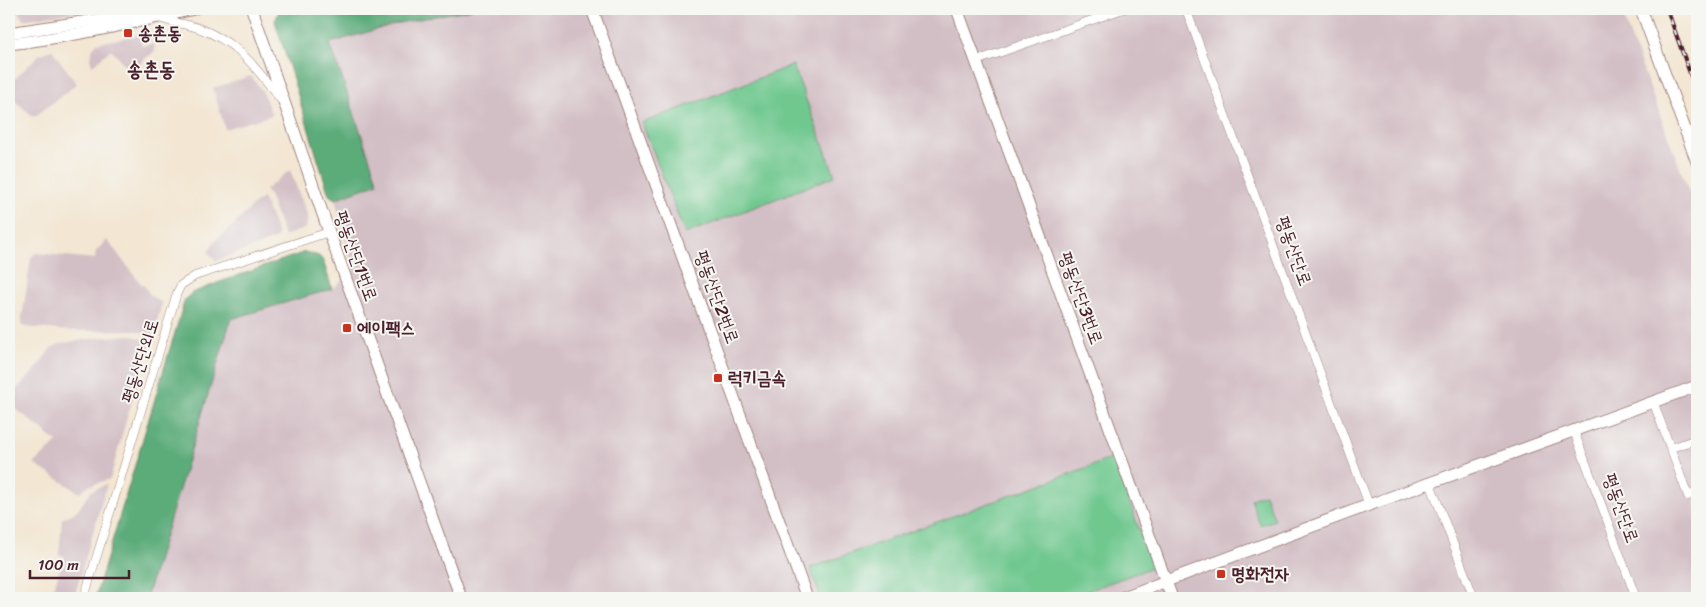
<svg xmlns="http://www.w3.org/2000/svg" width="1706" height="607" font-family="Sriracha,'Poor Story',sans-serif">
<rect width="100%" height="100%" fill="#f6f6f2"/>
<filter id="ink" filterUnits="userSpaceOnUse"><feTurbulence type="fractalNoise" baseFrequency=".02" numOctaves="2"/><feDisplacementMap in="SourceGraphic" scale="10" xChannelSelector="R" yChannelSelector="G"/><feConvolveMatrix kernelMatrix="1 2 1 2 8 2 1 2 1" color-interpolation-filters="sRGB"/></filter>
<filter id="wash" filterUnits="userSpaceOnUse"><feTurbulence type="fractalNoise" baseFrequency=".0096" numOctaves="4" result="noise"/><feDisplacementMap in="SourceGraphic" scale="20" xChannelSelector="R" yChannelSelector="G"/><feGaussianBlur stdDeviation="1.12" result="paint"/><feColorMatrix in="noise" values="0 0 0 0 0 0 0 0 0 0 0 0 0 0 0 0 0 1.4 0 .05"/><feComposite in="paint" operator="in"/></filter>
<g filter="url(#wash)">
<rect width="100%" height="100%" fill="#f3e6d2"/>
<g fill="#d2bec5">
<polygon points="17,9 79,9 80,11 23,20"/>
<polygon points="472,9 1620,9 1697,213 1697,598 146,598 231,319 332,289 354,271 335,199 378,183 329,43 399,23"/>
<polygon points="140,35 142,46 154,44 155,52 148,56 131,72 111,49 92,66 90,59 93,48 97,43"/>
<polygon points="52,50 77,84 34,117 9,96 9,85 39,55"/>
<polygon points="251,76 262,91 272,115 225,129 213,88"/>
<polygon points="290,170 308,217 306,228 284,236 269,195 265,190"/>
<polygon points="263,198 278,235 275,239 216,261 208,252 214,242 239,220 255,203"/>
<polygon points="107,240 142,285 143,284 151,296 162,303 153,335 132,330 72,331 25,327 21,325 31,258 35,253 95,259 96,251"/>
<polygon points="129,335 152,341 127,417 110,479 86,487 80,493 34,464 57,442 9,403 9,393 21,385 36,369 51,348 62,343 105,337"/>
<polygon points="107,484 74,598 45,598 54,586 65,556 59,555 62,519 74,513 80,507 91,491"/>
</g>
<g fill="#6fc88f" stroke="#5c745d">
<polygon points="793,65 835,176 685,234 642,123"/>
<polygon points="1113,458 1153,567 1068,598 821,598 810,568"/>
<polygon points="1265,494 1275,520 1260,525 1251,499"/>
</g>
<g fill="#5bac7a" stroke="#526652">
<polygon points="280,9 472,9 399,23 330,43 378,183 335,199 329,195 275,21"/>
<polygon points="305,252 319,256 323,260 332,289 231,319 146,598 95,598 185,299 192,293 217,283"/>
</g>
</g>
<g filter="url(#ink)">
<g fill="none" stroke-linecap="round" stroke-linejoin="round">
<defs>
<g id="street">
<path d="M164,9L157,17C171,23 184,23 198,28C240,43 255,67 281,100"/>
<polyline points="1186,9 1369,505"/>
<polyline points="976,61 1123,9"/>
<polyline points="1653,401 1688,496 1697,492"/>
<polyline points="1574,431 1636,598"/>
<polyline points="1671,448 1697,439"/>
<polyline points="1430,483 1474,598"/>
<polyline points="84,598 177,293 181,285 195,276 329,232"/>
</g>
<g id="secondary">
<polyline points="252,9 329,232 461,598"/>
<polyline points="592,9 807,598"/>
<polyline points="957,9 1172,598"/>
<polyline points="1641,9 1697,162"/>
<polyline points="9,33 109,18 151,9"/>
<path d="M9,44C71,37 133,23 194,9"/>
<polyline points="1121,598 1369,505 1697,386"/>
</g>
</defs>
<use href="#street" stroke="#9e827e" stroke-width="9"/>
<use href="#secondary" stroke="#9e827e" stroke-width="13"/>
<use href="#street" stroke="#fff" stroke-width="8"/>
<use href="#secondary" stroke="#fff" stroke-width="11"/>
<defs>
<polyline id="rail" points="1667,9 1697,93"/>
</defs>
<use href="#rail" stroke="#4a1f2b" stroke-width="4"/>
<use href="#rail" stroke="#f6f6f2" stroke-width="2" stroke-dasharray="5.5" stroke-linecap="butt"/>
</g>
</g>
<g fill="#c8321e" stroke="#f6f6f2" stroke-width="2">
<rect x="123" y="28" width="10" height="10" rx="2.5"/>
<rect x="342" y="323" width="10" height="10" rx="2.5"/>
<rect x="713" y="373" width="10" height="10" rx="2.5"/>
<rect x="1216" y="569" width="10" height="10" rx="2.5"/>
</g>
<g text-anchor="middle" dominant-baseline="central" stroke-width="4" stroke-linejoin="round" paint-order="stroke">
<g font-size="18" font-weight="bold" fill="#4a1f2b" stroke="#f6f6f2" text-anchor="start">
<text x="138" y="33">송촌동</text>
<text x="357" y="328">에이팩스</text>
<text x="728" y="378">럭키금속</text>
<text x="1231" y="574">명화전자</text>
</g>
<g font-size="18" fill="#4a1f2b" stroke="#f6f6f2">
<text transform="translate(1294 251) rotate(70)">평동산단로</text>
<text transform="translate(356 256) rotate(70)">평동산단1번로</text>
<text transform="translate(717 297) rotate(70)">평동산단2번로</text>
<text transform="translate(1081 298) rotate(70)">평동산단3번로</text>
<text transform="translate(140 361) rotate(-73)">평동산단외로</text>
<text transform="translate(1621 508) rotate(70)">평동산단로</text>
</g>
<g font-size="20" font-weight="bold" fill="#4a1f2b" stroke="#f6f6f2">
<text x="151" y="69">송촌동</text>
</g>
</g>
<rect width="1706" height="607" fill="none" stroke="#f6f6f2" stroke-width="30"/>
<path d="M30 570v8h99v-8" fill="none" stroke="#4a1f2b" stroke-width="2.5"/>
<text x="38" y="570" font-size="15" fill="#4a1f2b" stroke="#f6f6f2" stroke-width="4" paint-order="stroke">100 m</text>
</svg>
